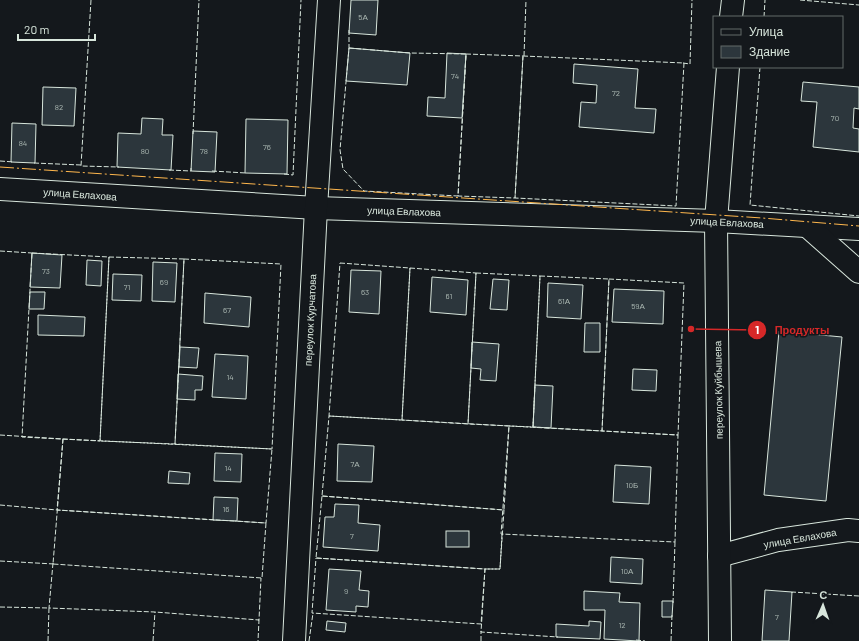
<svg xmlns="http://www.w3.org/2000/svg" width="859" height="641" font-family="Barlow,sans-serif">
<rect width="100%" height="100%" fill="#14181c"/>
<g fill="#2c363c" stroke="#d8e6dc">
<polygon points="351,0 378,0 376,35 349,33"/>
<polygon points="349,48 410,53 407,85 346,81"/>
<polygon points="447,53 466,54 462,118 427,116 428,97 445,98"/>
<polygon points="574,64 638,69 635,108 656,109 654,133 579,127 581,102 596,103 597,85 573,83"/>
<polygon points="803,82 859,87 859,109 854,108 853,128 859,129 859,152 813,147 817,102 801,101"/>
<polygon points="43,87 76,88 74,126 42,125"/>
<polygon points="142,118 163,119 162,135 173,135 171,170 117,167 118,133 141,134"/>
<polygon points="246,119 288,120 287,174 245,173"/>
<polygon points="12,123 36,124 35,163 11,162"/>
<polygon points="193,131 217,132 215,172 191,171"/>
<polygon points="32,253 62,255 60,288 30,287"/>
<polygon points="87,260 102,261 101,286 86,285"/>
<polygon points="153,262 177,263 175,302 152,301"/>
<polygon points="351,270 381,271 379,314 349,312"/>
<polygon points="113,274 142,275 141,301 112,300"/>
<polygon points="432,277 468,280 466,315 430,312"/>
<polygon points="493,279 509,280 507,310 490,309"/>
<polygon points="548,283 583,285 581,319 547,317"/>
<polygon points="614,289 664,291 663,324 612,322"/>
<polygon points="30,292 45,292 44,309 29,309"/>
<polygon points="205,293 251,297 249,327 204,323"/>
<polygon points="38,315 85,317 84,336 38,335"/>
<polygon points="585,323 600,323 600,352 584,352"/>
<polygon points="779,331 842,337 826,501 764,495"/>
<polygon points="472,342 499,344 496,381 480,380 481,369 471,368"/>
<polygon points="180,347 199,348 197,368 179,367"/>
<polygon points="215,354 248,356 246,399 212,397"/>
<polygon points="633,369 657,370 656,391 632,390"/>
<polygon points="178,374 203,376 202,390 195,390 195,400 177,399"/>
<polygon points="535,385 553,386 551,428 533,427"/>
<polygon points="338,444 374,446 372,482 337,481"/>
<polygon points="215,453 242,454 241,482 214,481"/>
<polygon points="615,465 651,467 649,504 613,502"/>
<polygon points="169,471 190,473 189,484 168,483"/>
<polygon points="214,497 238,498 237,521 213,520"/>
<polygon points="335,504 359,505 358,523 380,525 378,551 323,547 325,517 334,517"/>
<rect x="446" y="531" width="23" height="16"/>
<polygon points="611,557 643,559 642,584 610,582"/>
<polygon points="329,569 361,571 359,590 369,591 368,607 356,606 356,612 326,610"/>
<polygon points="765,590 792,592 789,641 762,641"/>
<polygon points="584,591 620,593 619,602 640,603 639,641 604,639 605,610 584,610"/>
<polygon points="662,601 673,601 672,617 662,617"/>
<polygon points="327,621 346,623 345,632 326,630"/>
<polygon points="589,621 601,622 600,639 556,637 556,624 589,626"/>
</g>
<g fill="none" stroke-linecap="round" stroke-linejoin="round">
<defs>
<g id="street">
<polyline points="0,189 316,208 716,221 859,229"/>
<polyline points="807,226 859,272"/>
<polyline points="719,556 778,540 848,530 859,531"/>
<polyline points="294,641 316,208 329,0"/>
</g>
<g id="secondary">
<polyline points="731,17 733,0"/>
<polyline points="720,641 716,221 728,67"/>
</g>
</defs>
<use href="#street" stroke="#d8e6dc" stroke-width="24"/>
<use href="#secondary" stroke="#d8e6dc" stroke-width="24"/>
<use href="#street" stroke="#14181c" stroke-width="22"/>
<use href="#secondary" stroke="#14181c" stroke-width="22"/>
<g stroke="#d8e6dc" stroke-width="1" stroke-dasharray="5 2" stroke-linecap="butt">
<polyline points="91,0 81,166 119,167"/>
<polyline points="800,0 859,5"/>
<polyline points="764,17 765,0"/>
<polyline points="349,30 349,48"/>
<polygon points="349,48 410,53 466,54 458,196 364,191 343,169 340,150"/>
<polygon points="466,54 523,56 515,198 458,196"/>
<polygon points="523,56 684,63 676,206 515,198"/>
<polyline points="524,56 526,0"/>
<polyline points="683,63 690,64 692,0"/>
<polyline points="760,67 750,205 859,216"/>
<polyline points="193,134 199,0"/>
<polyline points="0,161 14,162"/>
<polyline points="34,163 81,165"/>
<polyline points="169,170 191,171 191,168"/>
<polyline points="212,171 246,173"/>
<polyline points="284,174 293,175 301,0"/>
<polyline points="0,251 32,253 32,255"/>
<polygon points="32,253 109,257 100,441 22,437"/>
<polygon points="109,257 184,259 175,444 100,441"/>
<polygon points="184,259 281,264 272,449 175,444"/>
<polygon points="340,263 410,268 402,420 329,416"/>
<polygon points="410,268 476,273 468,424 402,420"/>
<polygon points="476,273 540,276 533,427 468,424"/>
<polygon points="540,276 609,279 602,431 533,427"/>
<polygon points="609,279 684,283 678,435 602,431"/>
<polygon points="329,416 509,426 504,510 322,496"/>
<polygon points="509,426 678,435 675,542 501,534"/>
<polyline points="0,435 63,439 53,564 262,578 266,523 235,521"/>
<polygon points="63,439 272,449 266,523 57,510"/>
<polygon points="322,496 504,510 500,569 485,569 316,558"/>
<polyline points="0,505 57,510 215,520"/>
<polyline points="502,534 500,569 485,569 481,632 558,637"/>
<polygon points="316,558 485,569 481,624 312,613"/>
<polyline points="0,561 54,564"/>
<polyline points="53,563 49,608 155,612 259,620 261,578"/>
<polyline points="792,593 792,592 859,596"/>
<polyline points="673,603 675,542 674,542"/>
<polyline points="0,607 49,608"/>
<polyline points="258,620 259,620 258,641"/>
<polyline points="636,640 645,641"/>
<polyline points="48,641 49,608 51,608"/>
<polyline points="153,641 155,612"/>
<polyline points="309,641 313,613"/>
<polyline points="481,641 481,631"/>
<polyline points="671,641 672,615"/>
</g>
<polyline stroke="#ffb74d" stroke-width="1" stroke-dasharray="14 3 2 3" stroke-linecap="butt" points="0,167 762,218 859,226"/>
</g>
<g text-anchor="middle" dominant-baseline="central" stroke-width="3" stroke-linejoin="round" paint-order="stroke">
<g font-size="8" fill="#adbab4">
<text x="363" y="17">5А</text>
<text x="455" y="76">74</text>
<text x="616" y="93">72</text>
<text x="59" y="107">82</text>
<text x="835" y="118">70</text>
<text x="23" y="143">84</text>
<text x="267" y="147">76</text>
<text x="145" y="151">80</text>
<text x="204" y="151">78</text>
<text x="46" y="271">73</text>
<text x="164" y="282">69</text>
<text x="127" y="287">71</text>
<text x="365" y="292">63</text>
<text x="449" y="296">61</text>
<text x="564" y="301">61А</text>
<text x="638" y="306">59А</text>
<text x="227" y="310">67</text>
<text x="230" y="377">14</text>
<text x="355" y="464">7А</text>
<text x="228" y="468">14</text>
<text x="632" y="485">10Б</text>
<text x="226" y="509">16</text>
<text x="352" y="536">7</text>
<text x="627" y="571">10А</text>
<text x="346" y="591">9</text>
<text x="777" y="617">7</text>
<text x="622" y="625">12</text>
</g>
<g font-size="10" fill="#d8e6dc" stroke="#14181c">
<text transform="translate(80 194) rotate(4)">улица Евлахова</text>
<text transform="translate(404 211) rotate(2)">улица Евлахова</text>
<text transform="translate(727 222) rotate(3)">улица Евлахова</text>
<text transform="translate(310 320) rotate(-87)">переулок Курчатова</text>
<text transform="translate(718 390) rotate(-91)">переулок Куйбышева</text>
<text transform="translate(800 538) rotate(-10)">улица Евлахова</text>
</g>
</g>
<path fill="none" stroke="#d62828" stroke-width="1.5" d="M691 329L757 330"/>
<g fill="#d62828" stroke="#14181c" stroke-width="1.5">
<circle cx="691" cy="329" r="4"/>
<circle cx="757" cy="330" r="10"/>
</g>
<g font-size="12" text-anchor="middle" font-weight="bold" fill="#fff">
<text x="757" y="334">1</text>
</g>
<g font-size="11" text-anchor="middle" font-weight="bold" fill="#d62828" stroke="#14181c" stroke-width="3" stroke-linejoin="round" paint-order="stroke">
<text x="802" y="334">Продукты</text>
</g>
<rect x="713" y="16" width="130" height="52" fill="#14181c" stroke="#626a69"/>
<rect x="721" y="29" width="20" height="6" fill="#14181c" stroke="#626a69"/>
<text x="749" y="36" font-size="12" fill="#d8e6dc">Улица</text>
<rect x="721" y="46" width="20" height="12" fill="#2c363c" stroke="#626a69"/>
<text x="749" y="56" font-size="12" fill="#d8e6dc">Здание</text>
<g transform="translate(823 605) rotate(2)" stroke="#14181c" stroke-width="3" paint-order="stroke">
<path d="M0-3L7 15L0 10L-7 15Z" fill="#d8e6dc"/>
<text y="-6" font-size="11" font-weight="bold" text-anchor="middle" fill="#d8e6dc">С</text>
</g>
<path d="M18 34v6h77v-6" fill="none" stroke="#d8e6dc" stroke-width="2"/>
<text x="24" y="34" font-size="12" fill="#d8e6dc" stroke="#14181c" stroke-width="3" paint-order="stroke">20 m</text>
</svg>
